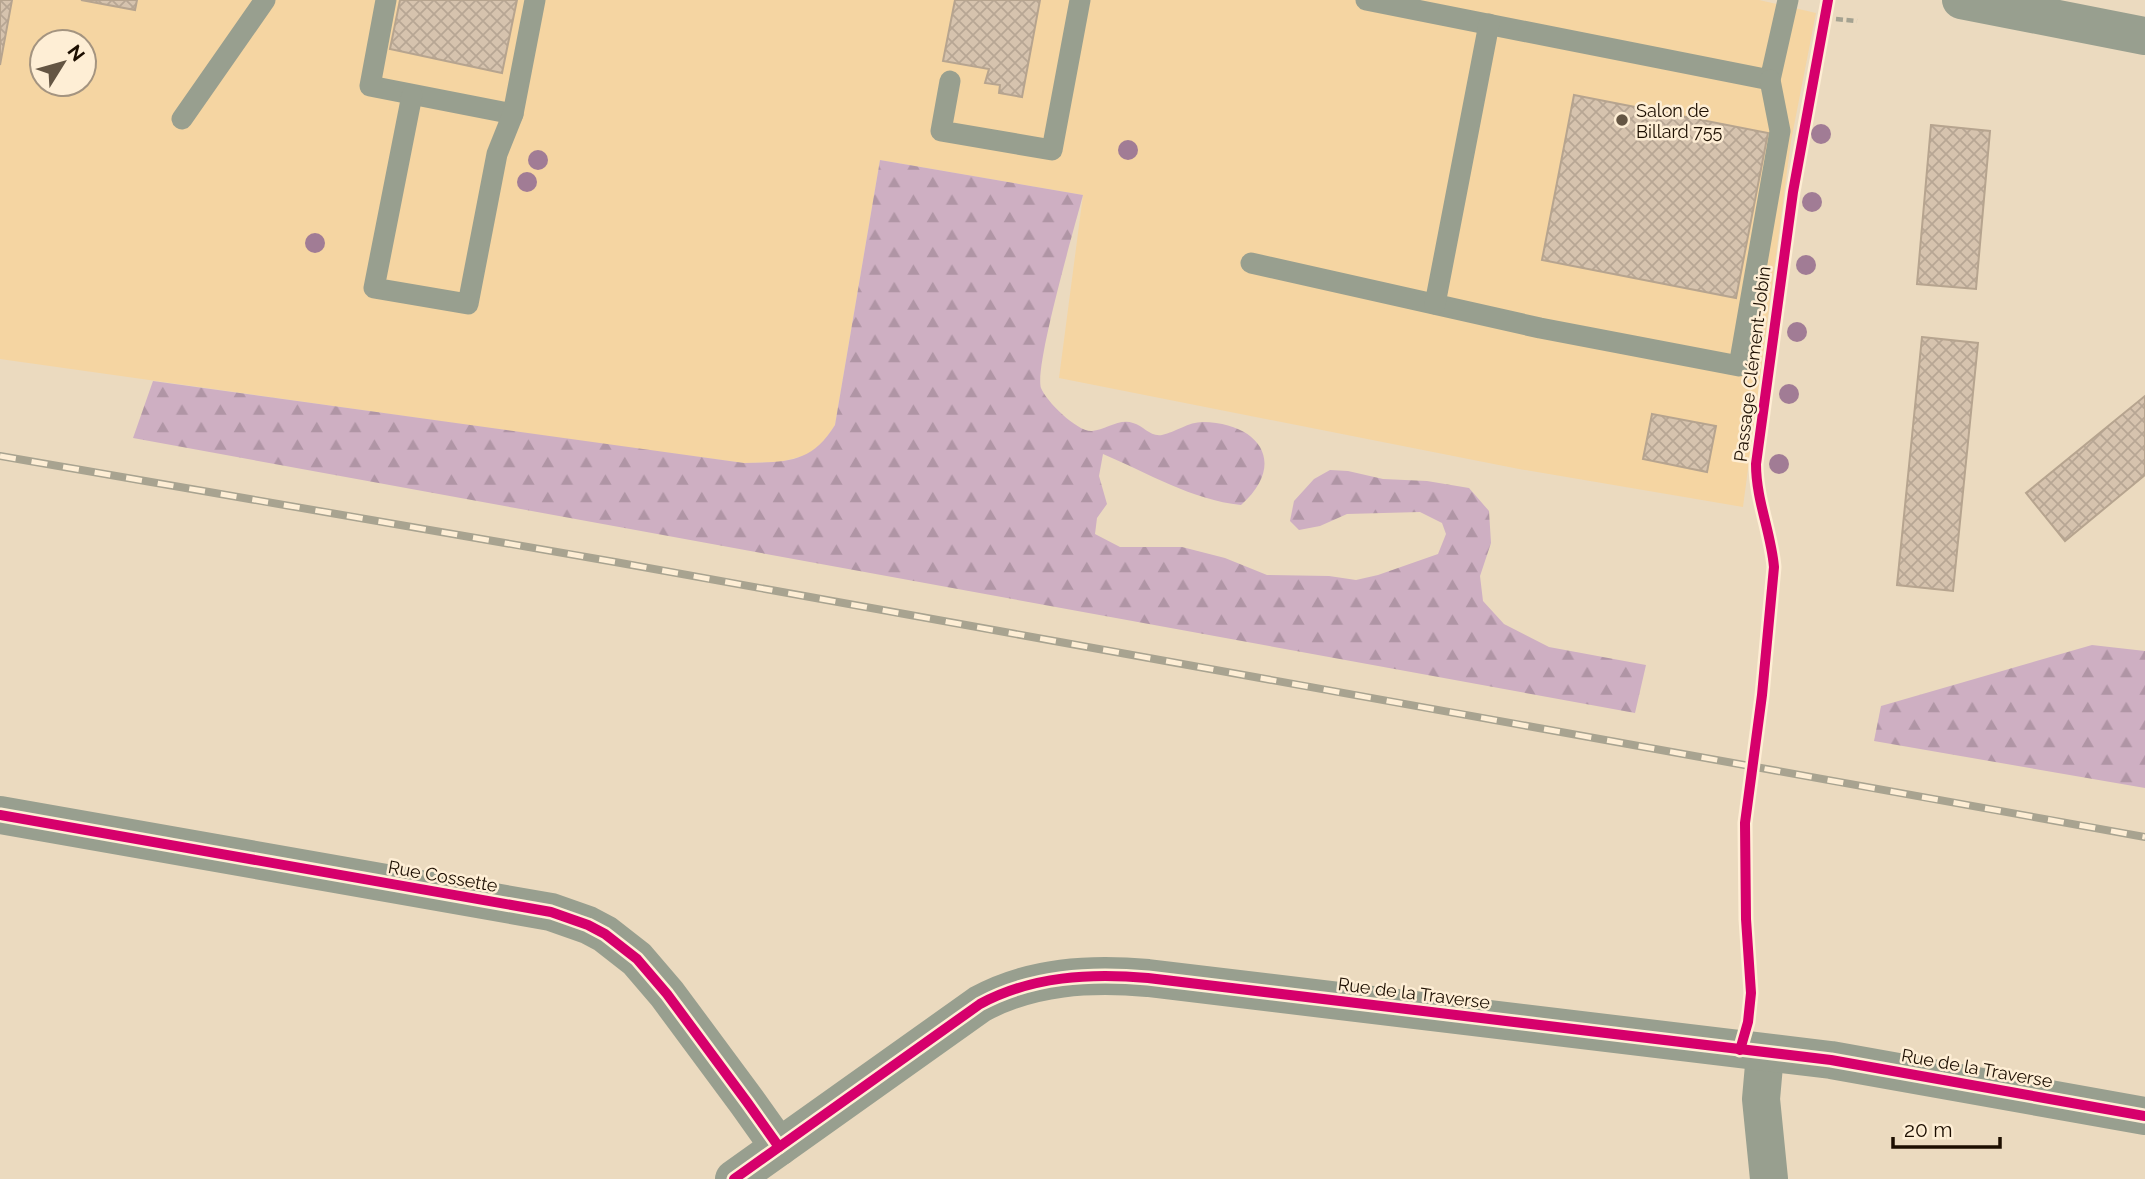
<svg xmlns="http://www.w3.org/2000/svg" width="2145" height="1179" font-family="Raleway,sans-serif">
<defs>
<pattern id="forest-firs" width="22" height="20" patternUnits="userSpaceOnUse" patternTransform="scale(1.75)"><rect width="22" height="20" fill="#ceafc2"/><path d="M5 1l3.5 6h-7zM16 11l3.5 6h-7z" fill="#b095a5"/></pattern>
<pattern id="building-cross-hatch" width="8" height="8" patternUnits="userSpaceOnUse" patternTransform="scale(1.75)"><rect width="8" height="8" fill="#d6c3ae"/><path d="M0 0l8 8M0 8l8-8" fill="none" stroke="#b7a694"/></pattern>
</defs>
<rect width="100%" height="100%" fill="#ebdabf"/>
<path fill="#f5d5a2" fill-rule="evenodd" d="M0,0H1759L1816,13L1791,141L1743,507L1519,469L1059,378L1083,195L880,160L835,425L824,442L807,455L780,462L744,463L617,446L0,359ZM42,42H84V84H42Z"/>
<g fill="url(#forest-firs)">
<path d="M880,160L1083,195C1075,226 1034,367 1041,388C1046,401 1077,432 1092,431C1105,430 1120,418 1133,423C1144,426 1150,437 1162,435C1176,432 1188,422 1203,422C1259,423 1288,463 1241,505C1192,500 1148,473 1103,454L1099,476L1107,504L1097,518L1095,534L1120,547H1182L1225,558L1267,575L1329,576L1356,580L1378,575L1438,554L1446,534L1442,523L1420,512L1347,514L1320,526L1299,530L1290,521L1294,501L1314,479L1330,470L1348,471L1383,479L1427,481L1469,488L1489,511L1491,543L1480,576L1483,601L1504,624L1549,647L1646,665L1635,713L133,438L153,381L744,463C785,462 811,464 835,425Z"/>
<polygon points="2092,645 2145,651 2145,788 1874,741 1881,706"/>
</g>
<g fill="url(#building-cross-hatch)" stroke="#b6a48f" stroke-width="2">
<polygon points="0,0 12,0 0,65"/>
<polygon points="81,0 137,0 135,10"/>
<polygon points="400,0 517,0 502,73 390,49"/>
<polygon points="955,0 1040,0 1022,97 999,93 1000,85 985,83 989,69 943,61"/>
<polygon points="1574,95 1768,133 1736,298 1542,260"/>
<polygon points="1931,125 1990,131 1976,289 1917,284"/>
<polygon points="1922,337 1978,343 1953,591 1897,585"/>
<polygon points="2145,396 2145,475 2065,541 2026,493"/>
<polygon points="1652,414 1716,426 1707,472 1643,459"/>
</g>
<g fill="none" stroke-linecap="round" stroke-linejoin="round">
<polyline stroke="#a4a291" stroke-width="4.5" stroke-dasharray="7 3.5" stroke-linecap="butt" points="1836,19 1857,21"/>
<g stroke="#989f8f" stroke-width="21">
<polyline points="386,0 370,86 513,114"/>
<polyline points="1366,0 1770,80 1788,0"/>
<polyline points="950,81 941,131 1052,150 1080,0"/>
<polyline points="412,95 374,288 468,304 497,154 513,114 535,0"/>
<polyline points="182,119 265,0"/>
<polyline points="1251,263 1540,328 1739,366 1780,131 1770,80"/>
<polyline points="1435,304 1489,24"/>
</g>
<g stroke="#989f8f" stroke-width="38">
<polyline points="1961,0 2145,36"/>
<polyline points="0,815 551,912 588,925 605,934 637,959 667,994 747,1102 779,1147"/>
<polyline points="1765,1054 1761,1099 1769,1179"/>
<path d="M734,1179L980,1004C1032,976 1090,973 1148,978L1831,1060L2145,1116"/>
</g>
<defs>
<polyline id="rail" points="0,456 615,562 2145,837"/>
</defs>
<use href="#rail" stroke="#a8a390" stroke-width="8"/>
<use href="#rail" stroke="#feeed5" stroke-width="5" stroke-dasharray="16" stroke-linecap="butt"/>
<defs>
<g id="cycleway">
<polyline points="0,815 551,912 588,925 605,934 637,959 667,994 747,1102 779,1147"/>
<path d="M1740,1050L1748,1022L1751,993L1746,919L1745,823L1762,695L1774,567C1771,532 1756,500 1756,464L1793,192L1828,0"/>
<path d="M734,1179L980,1004C1032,976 1090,973 1148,978L1831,1060L2145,1116"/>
</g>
</defs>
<use href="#cycleway" stroke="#feeed5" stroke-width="15"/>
<use href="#cycleway" stroke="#d6006c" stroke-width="10"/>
</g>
<g fill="#a17c95">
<circle cx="1821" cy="134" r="10"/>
<circle cx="1128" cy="150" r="10"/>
<circle cx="538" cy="160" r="10"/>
<circle cx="527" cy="182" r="10"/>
<circle cx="1812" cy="202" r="10"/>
<circle cx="315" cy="243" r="10"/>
<circle cx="1806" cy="265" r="10"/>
<circle cx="1797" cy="332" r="10"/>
<circle cx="1789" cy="394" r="10"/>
<circle cx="1779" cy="464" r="10"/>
</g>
<circle fill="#645543" stroke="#feeed5" stroke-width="2.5" cx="1622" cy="120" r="7"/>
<g text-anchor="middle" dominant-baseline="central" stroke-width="5" stroke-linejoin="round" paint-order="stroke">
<g font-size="18" fill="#1c0e00" stroke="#feeed5" text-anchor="start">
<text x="1636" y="110">Salon de<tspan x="1636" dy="21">Billard 755</tspan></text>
</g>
<g font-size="18" fill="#1c0e00" stroke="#feeed5">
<text transform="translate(1752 364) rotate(-83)">Passage Clément-Jobin</text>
<text transform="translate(443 876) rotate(10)">Rue Cossette</text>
<text transform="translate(1414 993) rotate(7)">Rue de la Traverse</text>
<text transform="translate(1977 1068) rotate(10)">Rue de la Traverse</text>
</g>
</g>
<g transform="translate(63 63) rotate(53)"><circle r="33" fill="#feeed5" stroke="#a49480" stroke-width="2"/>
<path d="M0-5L12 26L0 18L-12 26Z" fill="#645543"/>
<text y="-10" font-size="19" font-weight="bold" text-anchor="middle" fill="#1c0e00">N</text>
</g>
<path d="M1893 1137v10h107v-10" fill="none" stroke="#1c0e00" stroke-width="3.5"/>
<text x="1904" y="1137" font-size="21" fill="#1c0e00" stroke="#feeed5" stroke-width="5" paint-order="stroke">20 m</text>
</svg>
